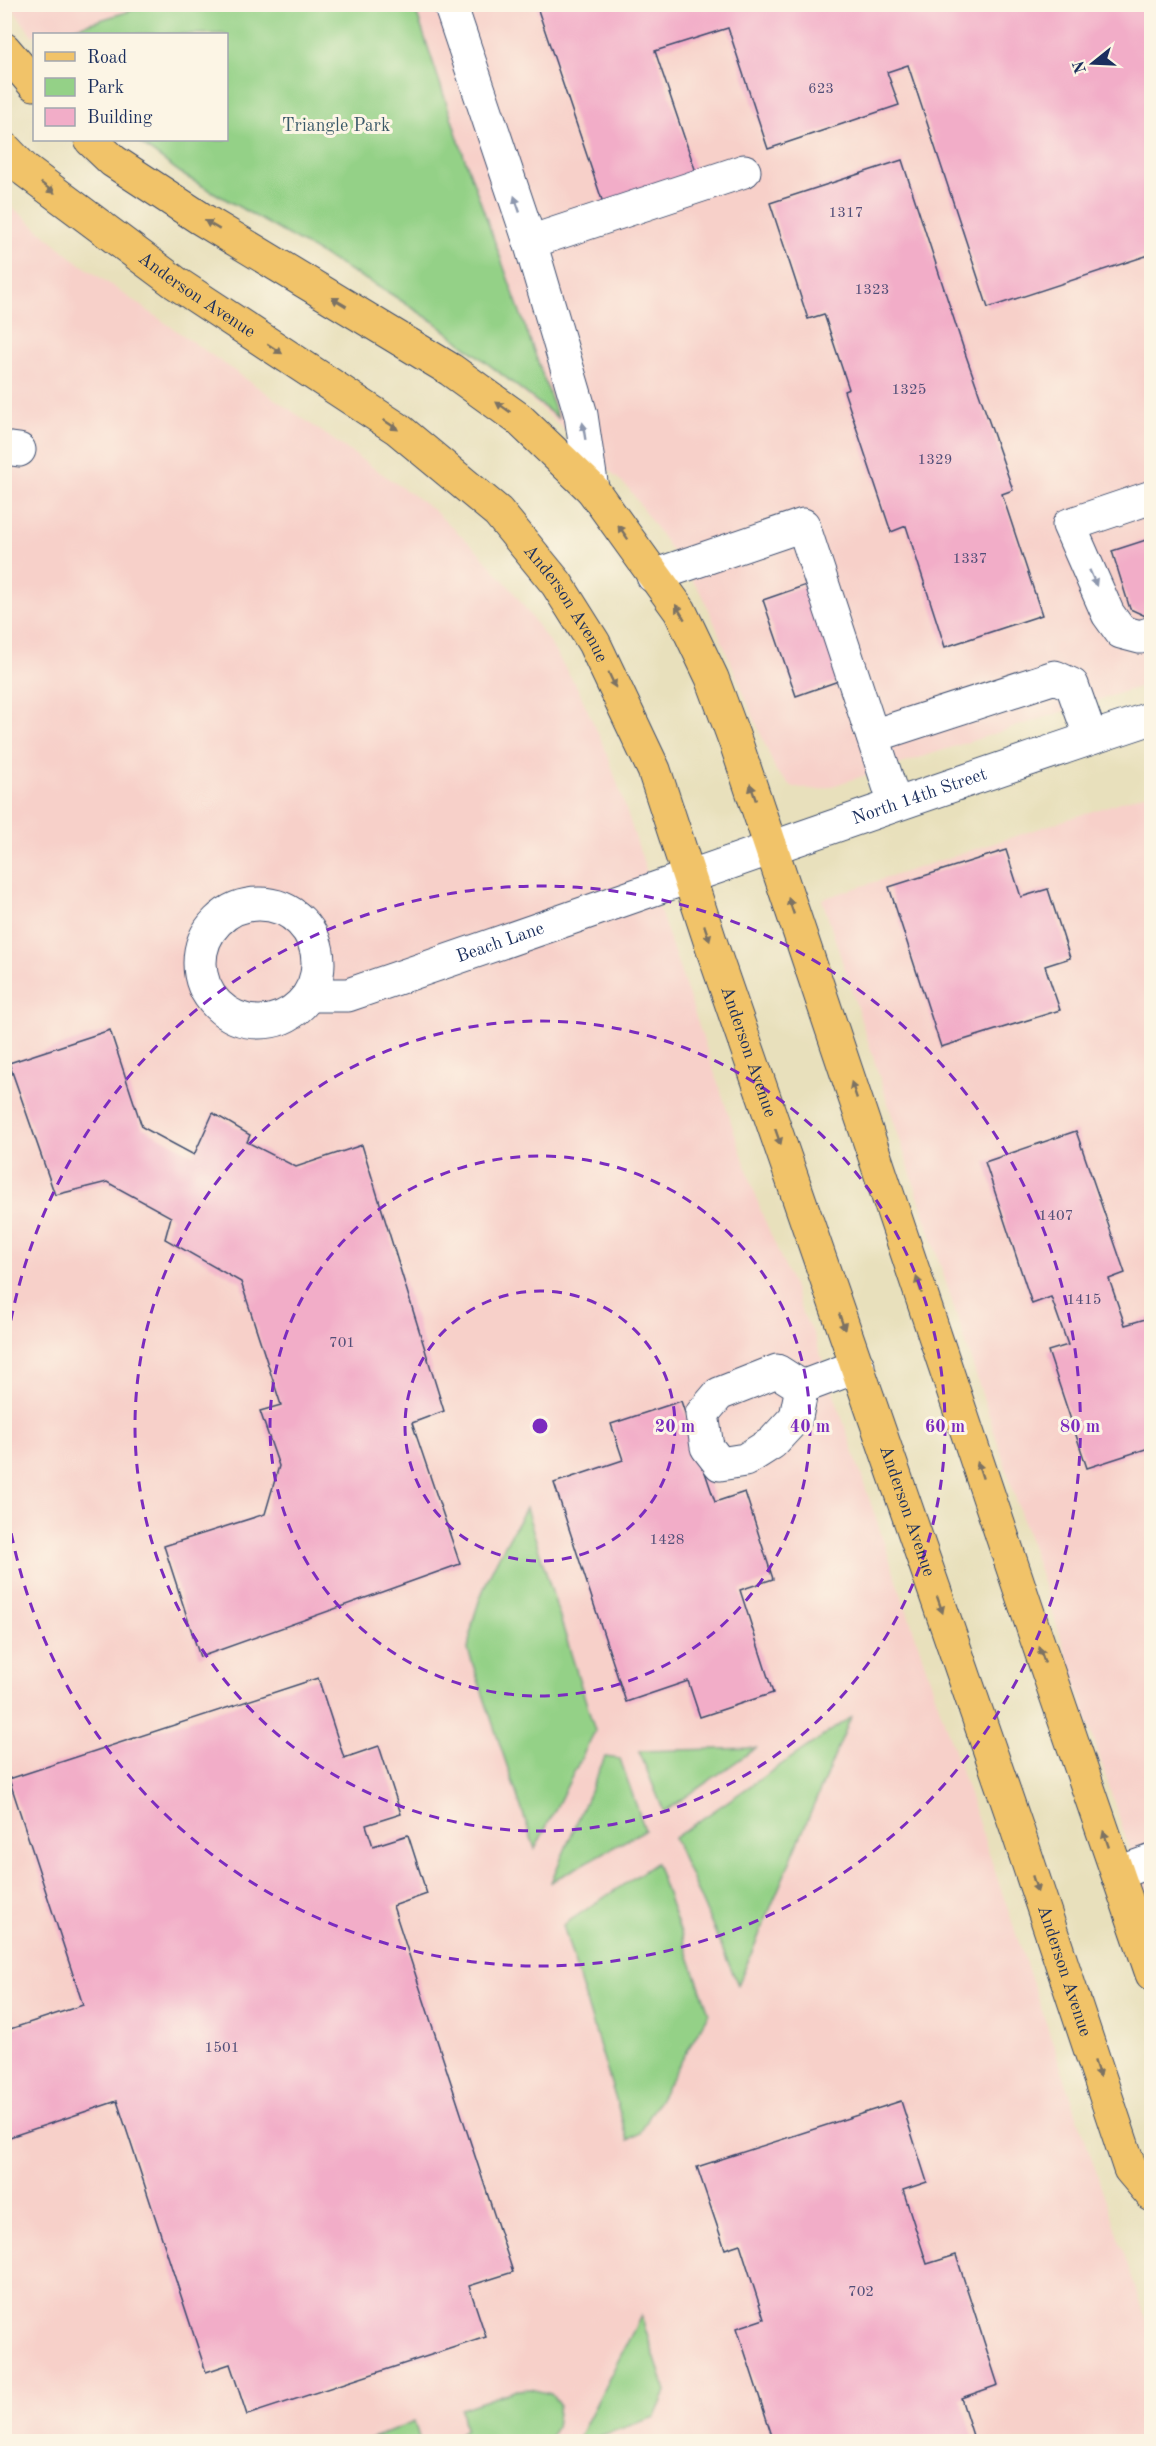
<svg xmlns="http://www.w3.org/2000/svg" width="1156" height="2446" font-family="'Old Standard TT',serif">
<rect width="100%" height="100%" fill="#fcf5e5"/>
<filter id="ink" filterUnits="userSpaceOnUse"><feTurbulence type="fractalNoise" baseFrequency=".0167" numOctaves="2"/><feDisplacementMap in="SourceGraphic" scale="12" xChannelSelector="R" yChannelSelector="G"/><feConvolveMatrix kernelMatrix="1 2 1 2 8 2 1 2 1" color-interpolation-filters="sRGB"/></filter>
<filter id="wash" filterUnits="userSpaceOnUse"><feTurbulence type="fractalNoise" baseFrequency=".008" numOctaves="4" result="noise"/><feDisplacementMap in="SourceGraphic" scale="24" xChannelSelector="R" yChannelSelector="G"/><feGaussianBlur stdDeviation="1.35" result="paint"/><feColorMatrix in="noise" values="0 0 0 0 0 0 0 0 0 0 0 0 0 0 0 0 0 1.4 0 .05"/><feComposite in="paint" operator="in"/></filter>
<g filter="url(#wash)">
<rect width="100%" height="100%" fill="#e8e0bc"/>
<g fill="#f7d0c9">
<polygon points="10,5 1151,5 1151,683 820,790 792,787 776,771 703,596 629,489 560,425 493,367 392,293 226,140 226,34 34,34 34,38"/>
<polygon points="4,200 75,260 430,507 479,552 513,591 549,642 578,689 607,753 762,1214 793,1286 802,1313 813,1332 1151,2334 1151,2441 5,2441"/>
<polygon points="1151,792 1151,1917 822,899"/>
</g>
<g fill="#94d187" stroke="#588072" stroke-width="1.5">
<polygon points="153,4 414,5 464,156 558,418 434,322 391,294 185,176 136,140 226,140 226,34 54,34"/>
<path d="M526,1508L595,1731L535,1849L468,1650C473,1597 500,1553 526,1508Z"/>
<polygon points="851,1717 738,1985 674,1838"/>
<polygon points="756,1748 664,1812 639,1751"/>
<polygon points="605,1757 620,1759 645,1830 551,1882"/>
<polygon points="656,1863 709,2013 640,2133 628,2140 563,1925"/>
<polygon points="641,2316 666,2392 655,2417 585,2441 577,2441"/>
<polygon points="530,2389 551,2394 559,2405 556,2427 548,2441 452,2441 465,2429 461,2409 517,2390"/>
<polygon points="414,2421 420,2441 365,2441"/>
</g>
<g id="blocks">
<g fill="#f2adc8">
<polygon points="536,4 1152,4 1152,254 988,308 908,65 887,72 899,105 768,149 728,28 655,51 697,175 604,206"/>
<polygon points="902,160 964,350 1013,490 1002,494 1042,615 945,647 906,526 891,532 844,391 849,389 824,314 808,319 770,203"/>
<polygon points="1152,538 1152,619 1130,609 1112,551"/>
<polygon points="812,583 844,679 796,696 763,600"/>
<polygon points="1006,850 1021,897 1048,889 1070,958 1045,966 1060,1010 941,1047 889,887"/>
<polygon points="110,1030 142,1127 194,1155 213,1113 250,1135 247,1142 296,1167 362,1145 444,1411 412,1423 460,1564 200,1657 164,1546 265,1514 279,1466 260,1411 281,1405 241,1282 165,1239 171,1217 107,1182 55,1195 9,1063"/>
<polygon points="1076,1131 1125,1273 1109,1279 1125,1325 1152,1317 1152,1447 1087,1468 1048,1351 1068,1345 1051,1297 1032,1304 985,1162"/>
<polygon points="681,1401 715,1502 745,1492 773,1579 740,1590 773,1693 700,1717 688,1681 626,1702 554,1483 623,1460 611,1424"/>
<polygon points="318,1678 344,1758 379,1746 401,1814 366,1825 373,1846 408,1835 427,1894 393,1906 513,2272 469,2286 486,2337 247,2415 230,2364 206,2372 117,2101 4,2139 4,2031 83,2005 9,1779"/>
<polygon points="901,2101 927,2182 903,2190 927,2264 956,2255 998,2385 961,2398 975,2442 774,2442 737,2328 764,2319 740,2244 725,2249 697,2167"/>
</g>
</g>
</g>
<g filter="url(#ink)">
<use href="#blocks" fill-opacity="0" stroke="#3a4a6c" stroke-width="1.5"/>
<g fill="none" stroke-linecap="round" stroke-linejoin="round">
<defs>
<g id="minor">
<polyline points="450,4 530,242 581,415 592,489"/>
<polyline points="530,242 744,171"/>
<polyline points="4,448 19,450"/>
<polyline points="1152,497 1069,525 1108,614 1121,632 1140,637 1152,633"/>
<polyline points="653,576 803,525 895,804"/>
<polyline points="873,736 1055,677 1072,685 1091,738"/>
<circle cx="259" cy="963" r="59"/>
<path id="s1" d="M309,995H348C616,904 882,807 1152,718"/>
<polyline points="802,1387 796,1417 772,1443 745,1460 720,1464 707,1447 702,1414 719,1394 777,1371 802,1387 858,1366"/>
<polyline points="1118,1873 1152,1861"/>
</g>
<g id="major">
<polyline points="4,49 34,84"/>
<polyline points="91,140 113,161 200,218 451,370 519,419 592,489 680,611 712,678 737,746 1033,1628 1152,1974"/>
<path id="s2" d="M4,148L26,171L176,283L398,429L498,512L557,584L594,643L654,770L714,953L1017,1829L1130,2169L1152,2195"/>
</g>
</defs>
<use href="#minor" stroke="#3a4a6c" stroke-width="35"/>
<use href="#major" stroke="#3a4a6c" stroke-width="35"/>
<use href="#minor" stroke="#fff" stroke-width="33"/>
<use href="#major" stroke="#f1c369" stroke-width="33"/>
</g>
<defs><path id="oneway-solid" d="M-6-.8H1V-3.2L6.5 0L1 3.2V.8H-6Z" transform="scale(1.5)"/></defs>
<g fill="#7b7263">
<use href="#oneway-solid" transform="translate(48 188) rotate(37)"/>
<use href="#oneway-solid" transform="translate(212 225) rotate(-149)"/>
<use href="#oneway-solid" transform="translate(339 302) rotate(-149)"/>
<use href="#oneway-solid" transform="translate(275 349) rotate(33)"/>
<use href="#oneway-solid" transform="translate(503 407) rotate(-145)"/>
<use href="#oneway-solid" transform="translate(391 425) rotate(34)"/>
<use href="#oneway-solid" transform="translate(623 532) rotate(-125)"/>
<use href="#oneway-solid" transform="translate(680 612) rotate(-121)"/>
<use href="#oneway-solid" transform="translate(612 680) rotate(65)"/>
<use href="#oneway-solid" transform="translate(753 792) rotate(-109)"/>
<use href="#oneway-solid" transform="translate(791 906) rotate(-109)"/>
<use href="#oneway-solid" transform="translate(707 933) rotate(71)"/>
<use href="#oneway-solid" transform="translate(854 1090) rotate(-109)"/>
<use href="#oneway-solid" transform="translate(778 1137) rotate(71)"/>
<use href="#oneway-solid" transform="translate(919 1285) rotate(-108)"/>
<use href="#oneway-solid" transform="translate(842 1322) rotate(71)"/>
<use href="#oneway-solid" transform="translate(980 1470) rotate(-108)"/>
<use href="#oneway-solid" transform="translate(940 1605) rotate(71)"/>
<use href="#oneway-solid" transform="translate(1042 1655) rotate(-109)"/>
<use href="#oneway-solid" transform="translate(1106 1839) rotate(-109)"/>
<use href="#oneway-solid" transform="translate(1035 1884) rotate(72)"/>
<use href="#oneway-solid" transform="translate(1097 2069) rotate(72)"/>
</g>
<g fill="#8d97ae">
<use href="#oneway-solid" transform="translate(517 204) rotate(-109)"/>
<use href="#oneway-solid" transform="translate(584 431) rotate(-99)"/>
<use href="#oneway-solid" transform="translate(1093 578) rotate(66)"/>
</g>
</g>
<g fill="none" stroke="#7b2cbf" stroke-width="3" stroke-dasharray="10 8">
<circle cx="540" cy="1426" r="135"/>
<circle cx="540" cy="1426" r="270"/>
<circle cx="540" cy="1426" r="405"/>
<path d="M5 1356A540 540 0 1 1 5 1496"/>
</g>
<g text-anchor="middle" dominant-baseline="central" stroke-width="6" stroke-linejoin="round" paint-order="stroke">
<g font-size="15" fill="#514e78">
<text x="821" y="89">623</text>
<text x="846" y="213">1317</text>
<text x="872" y="290">1323</text>
<text x="909" y="390">1325</text>
<text x="935" y="460">1329</text>
<text x="970" y="559">1337</text>
<text x="1056" y="1216">1407</text>
<text x="1084" y="1300">1415</text>
<text x="342" y="1343">701</text>
<text x="667" y="1540">1428</text>
<text x="222" y="2048">1501</text>
<text x="861" y="2292">702</text>
</g>
<g font-size="18" fill="#395868" stroke="#fcf5e5">
<text x="336" y="126">Triangle Park</text>
</g>
<g font-size="18" fill="#1b2f5e" stroke="#fcf5e5">
<text stroke="none"><textPath href="#s2" startOffset="243">Anderson Avenue</textPath></text>
<text stroke="none"><textPath href="#s2" startOffset="729">Anderson Avenue</textPath></text>
<text stroke="none"><textPath href="#s1" startOffset="644">North 14th Street</textPath></text>
<text stroke="none"><textPath href="#s1" startOffset="200">Beach Lane</textPath></text>
<text stroke="none"><textPath href="#s2" startOffset="1215">Anderson Avenue</textPath></text>
<text stroke="none"><textPath href="#s2" startOffset="1701">Anderson Avenue</textPath></text>
<text stroke="none"><textPath href="#s2" startOffset="2187">Anderson Avenue</textPath></text>
</g>
</g>
<circle cx="540" cy="1426" r="9" fill="#7b2cbf" stroke="#fcf5e5" stroke-width="3"/>
<g font-size="18" text-anchor="middle" font-weight="bold" fill="#7b2cbf" stroke="#fcf5e5" stroke-width="6" stroke-linejoin="round" paint-order="stroke">
<text x="675" y="1432">20 m</text>
<text x="810" y="1432">40 m</text>
<text x="945" y="1432">60 m</text>
<text x="1080" y="1432">80 m</text>
</g>
<rect width="1156" height="2446" fill="none" stroke="#fcf5e5" stroke-width="24"/>
<rect x="33" y="33" width="195" height="108" fill="#fcf5e5" stroke="#a2a6af" stroke-width="1.5"/>
<rect x="45" y="52" width="30" height="9" fill="#f1c369" stroke="#a2a6af" stroke-width="1.5"/>
<text x="87" y="63" font-size="18" fill="#1b2f5e">Road</text>
<rect x="45" y="78" width="30" height="18" fill="#94d187" stroke="#a2a6af" stroke-width="1.5"/>
<text x="87" y="93" font-size="18" fill="#1b2f5e">Park</text>
<rect x="45" y="108" width="30" height="18" fill="#f2adc8" stroke="#a2a6af" stroke-width="1.5"/>
<text x="87" y="123" font-size="18" fill="#1b2f5e">Building</text>
<g transform="translate(1093 63) rotate(252)" stroke="#fcf5e5" stroke-width="4.5" paint-order="stroke">
<path d="M0-4.5L10 22L0 15L-10 22Z" fill="#1b2f5e"/>
<text y="-9" font-size="16" font-weight="bold" text-anchor="middle" fill="#1b2f5e">N</text>
</g>
</svg>
